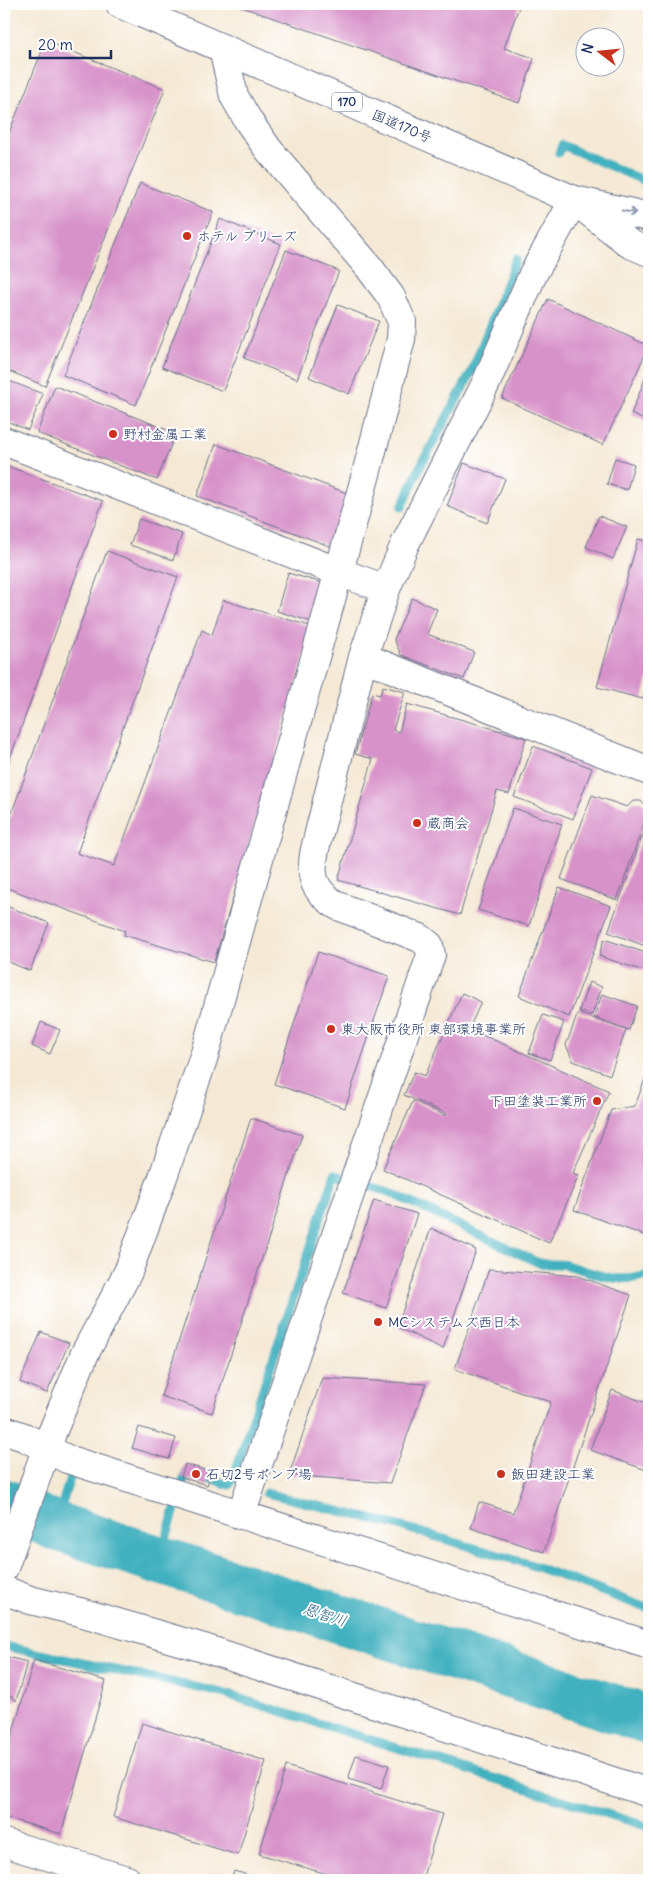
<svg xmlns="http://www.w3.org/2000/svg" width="653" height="1884" font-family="Delius,'Klee One',sans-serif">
<rect width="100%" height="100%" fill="#fff"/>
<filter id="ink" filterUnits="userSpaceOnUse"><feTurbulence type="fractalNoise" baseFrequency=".02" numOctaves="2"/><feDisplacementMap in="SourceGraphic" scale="10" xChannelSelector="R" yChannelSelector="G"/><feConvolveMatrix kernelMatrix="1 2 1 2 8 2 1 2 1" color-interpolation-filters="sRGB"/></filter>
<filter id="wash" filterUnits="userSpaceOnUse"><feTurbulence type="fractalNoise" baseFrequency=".0096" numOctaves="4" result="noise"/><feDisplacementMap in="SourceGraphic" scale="20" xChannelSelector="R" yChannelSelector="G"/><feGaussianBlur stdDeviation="1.12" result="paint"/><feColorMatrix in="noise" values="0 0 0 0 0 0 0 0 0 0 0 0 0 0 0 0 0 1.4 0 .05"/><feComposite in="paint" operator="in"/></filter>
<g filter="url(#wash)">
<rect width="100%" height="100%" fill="#f5e9d5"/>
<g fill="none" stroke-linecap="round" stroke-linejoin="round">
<g stroke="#43b1bf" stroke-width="9">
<polyline points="559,153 562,145 649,183"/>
<polyline points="402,507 419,469 472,371 516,259"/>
<path d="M 370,1186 L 389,1192 L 539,1263 C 548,1265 557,1263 566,1265 C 596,1273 618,1286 649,1274"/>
<polyline points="181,1488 187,1471 229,1485 232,1481 335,1174 341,1177"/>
<polyline points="266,1493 396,1525 529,1564 649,1609"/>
<polyline points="55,1526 71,1475"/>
<polyline points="159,1561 175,1509"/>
<polyline points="4,1646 222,1693 649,1827"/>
</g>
<polyline stroke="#43b1bf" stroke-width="49" points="4,1503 55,1526 649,1720"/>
</g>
<g id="blocks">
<g fill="#d792c9">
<polygon points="233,4 520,4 504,48 534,58 519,103"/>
<polygon points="46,41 165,89 45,386 4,369 4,145"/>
<polygon points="140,183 213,212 136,405 63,375"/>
<polygon points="220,219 281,244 223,391 162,367"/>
<polygon points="286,250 339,271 297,379 244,358"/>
<polygon points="548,299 649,346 603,445 502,398"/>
<polygon points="338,305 379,321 349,394 309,377"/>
<polygon points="649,369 649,422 631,414"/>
<polygon points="4,379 43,394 28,430 4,420"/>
<polygon points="55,386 176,433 157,480 37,433"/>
<polygon points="216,444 352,495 332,547 197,496"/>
<polygon points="615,458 634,464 627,490 607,484"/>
<polygon points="464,463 505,479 487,523 447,506"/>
<polygon points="4,465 103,501 4,775"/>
<polygon points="599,516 627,527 613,559 586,547"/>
<polygon points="139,519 182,534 173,560 130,545"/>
<polygon points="638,539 649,542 649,675 643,699 597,687"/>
<polygon points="107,551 178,577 77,853 114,866 202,630 212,635 223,600 313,627 214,962 124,935 125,931 4,887 4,834"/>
<polygon points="288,573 326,584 315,623 277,611"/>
<polygon points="412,598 437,609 427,634 474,652 464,679 401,655 394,639"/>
<polygon points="383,686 405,692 393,730 399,732 407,704 526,738 509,794 497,791 460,915 338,880 373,759 355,754 372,693 380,695"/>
<polygon points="533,746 592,768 573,819 514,797"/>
<polygon points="592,795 627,807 633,801 641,801 647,808 647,815 617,900 561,879"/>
<polygon points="513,808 562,824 529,926 478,910"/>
<polygon points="645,829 649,830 648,947 608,932"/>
<polygon points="559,887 611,906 569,1017 519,996"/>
<polygon points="4,905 49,923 30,971 4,960"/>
<polygon points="604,939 649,954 649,965 647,972 599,956"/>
<polygon points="318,952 389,976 345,1108 274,1084"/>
<polygon points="589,982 602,987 592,1015 579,1011"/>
<polygon points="462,993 481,1002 469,1029 609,1091 573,1173 579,1175 549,1243 383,1169 413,1101 446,1116 447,1114 404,1095 414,1072 425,1076"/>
<polygon points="602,994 637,1006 629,1030 594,1017"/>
<polygon points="578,1013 626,1030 610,1075 573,1061 566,1045"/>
<polygon points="543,1015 564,1022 550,1060 529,1053"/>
<polygon points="41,1022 60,1030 50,1054 32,1046"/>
<polygon points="649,1068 649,1237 574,1210 611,1110 635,1106"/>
<polygon points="251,1118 302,1135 212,1413 161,1396"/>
<polygon points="374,1200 417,1214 386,1308 343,1293"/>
<polygon points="431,1228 476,1250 443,1349 397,1327"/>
<polygon points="489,1269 577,1276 631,1295 544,1552 471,1528 479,1502 513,1513 551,1402 455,1369"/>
<polygon points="41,1332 69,1343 47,1393 20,1382"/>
<polygon points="322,1378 426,1384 390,1483 289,1475"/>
<polygon points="612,1390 649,1404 649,1471 590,1450"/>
<polygon points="139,1427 176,1438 169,1459 132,1448"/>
<polygon points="185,1464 212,1472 207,1485 181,1477"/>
<polygon points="4,1656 27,1662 16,1701 4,1690"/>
<polygon points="34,1660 106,1681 61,1834 4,1817 4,1762"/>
<polygon points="142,1723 266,1761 238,1855 113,1817"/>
<polygon points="356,1755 389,1765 381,1789 348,1779"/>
<polygon points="286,1766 442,1814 422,1880 347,1880 259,1854"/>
<polygon points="234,1871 255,1877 254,1880 231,1880"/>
</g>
</g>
</g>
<g filter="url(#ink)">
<use href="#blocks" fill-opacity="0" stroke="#677088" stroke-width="1"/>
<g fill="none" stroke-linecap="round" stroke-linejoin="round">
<g stroke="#677088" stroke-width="30">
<g id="street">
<polyline points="4,441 339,572 386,589"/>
<polyline points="363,657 649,771"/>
<polyline points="4,1430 24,1437 67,1459 649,1645"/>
<path d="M 241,1515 L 431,955 L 429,945 L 420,938 L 338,906 C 311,890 309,874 316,845 L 363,657 L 386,589 L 405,544 L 486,383 L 533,274 L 574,200"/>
<polyline points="4,1568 52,1433 85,1353 128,1272 163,1177 205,1053 366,474 401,339 402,322 391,297 368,266 268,149 249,122 234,96 223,49"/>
<polyline points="4,1590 30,1600 80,1612 207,1649 649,1793"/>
<polyline points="4,1843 127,1880"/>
</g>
</g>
<g stroke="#677088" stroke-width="30">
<g id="highway">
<polyline points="120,4 574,200 649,217"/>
<polyline points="579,204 630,244 649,252"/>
</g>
</g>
<use href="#street" stroke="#fff" stroke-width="28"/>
<use href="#highway" stroke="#fff" stroke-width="28"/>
</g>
<defs><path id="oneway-shaft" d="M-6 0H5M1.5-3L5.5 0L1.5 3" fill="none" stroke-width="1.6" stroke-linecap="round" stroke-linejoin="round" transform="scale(1.25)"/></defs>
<use stroke="#8d97ae" href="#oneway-shaft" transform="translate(629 212) rotate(12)"/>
</g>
<g fill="#c8321e" stroke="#fff" stroke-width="2">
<circle cx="187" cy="236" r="5"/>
<circle cx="113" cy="434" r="5"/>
<circle cx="417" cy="823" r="5"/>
<circle cx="331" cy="1029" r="5"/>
<circle cx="597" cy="1101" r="5"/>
<circle cx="378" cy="1322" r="5"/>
<circle cx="196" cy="1474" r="5"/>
<circle cx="501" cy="1474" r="5"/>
</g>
<g text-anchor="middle" stroke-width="4" stroke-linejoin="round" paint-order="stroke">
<rect fill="#fff" stroke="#5f6d8e" stroke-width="1" x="332" y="92.5" width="30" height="19" rx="4"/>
<g font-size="12" font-weight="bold" fill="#1b2f5e">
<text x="347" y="106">170</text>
</g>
<g font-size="14" fill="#1b2f5e" stroke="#fff">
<text transform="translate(402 126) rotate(23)" y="5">国道170号</text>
</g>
<g font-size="14" fill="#1b2f5e" stroke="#fff" text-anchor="start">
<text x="197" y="241">ホテル プリーズ</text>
<text x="123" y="439">野村金属工業</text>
<text x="427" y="828">蔵商会</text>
<text x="341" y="1034">東大阪市役所 東部環境事業所</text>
<text x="587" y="1106" text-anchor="end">下田塗装工業所</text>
<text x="388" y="1327">MCシステムズ西日本</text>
<text x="206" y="1479">石切2号ポンプ場</text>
<text x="511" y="1479">飯田建設工業</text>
</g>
<g font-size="15" font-style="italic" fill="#2b6385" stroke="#fff">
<text transform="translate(325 1615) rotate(18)" y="5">恩智川</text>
</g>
</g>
<rect width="653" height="1884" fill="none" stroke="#fff" stroke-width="20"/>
<g transform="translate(600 52) rotate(286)"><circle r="24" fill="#ffffff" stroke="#a4acbf"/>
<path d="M0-4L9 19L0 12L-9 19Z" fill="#c8321e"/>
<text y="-8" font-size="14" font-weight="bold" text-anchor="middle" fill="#1b2f5e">N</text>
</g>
<path d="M30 50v8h81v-8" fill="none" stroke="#1b2f5e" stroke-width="2.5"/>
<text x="38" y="50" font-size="15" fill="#1b2f5e" stroke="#ffffff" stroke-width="4" paint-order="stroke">20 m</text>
</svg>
